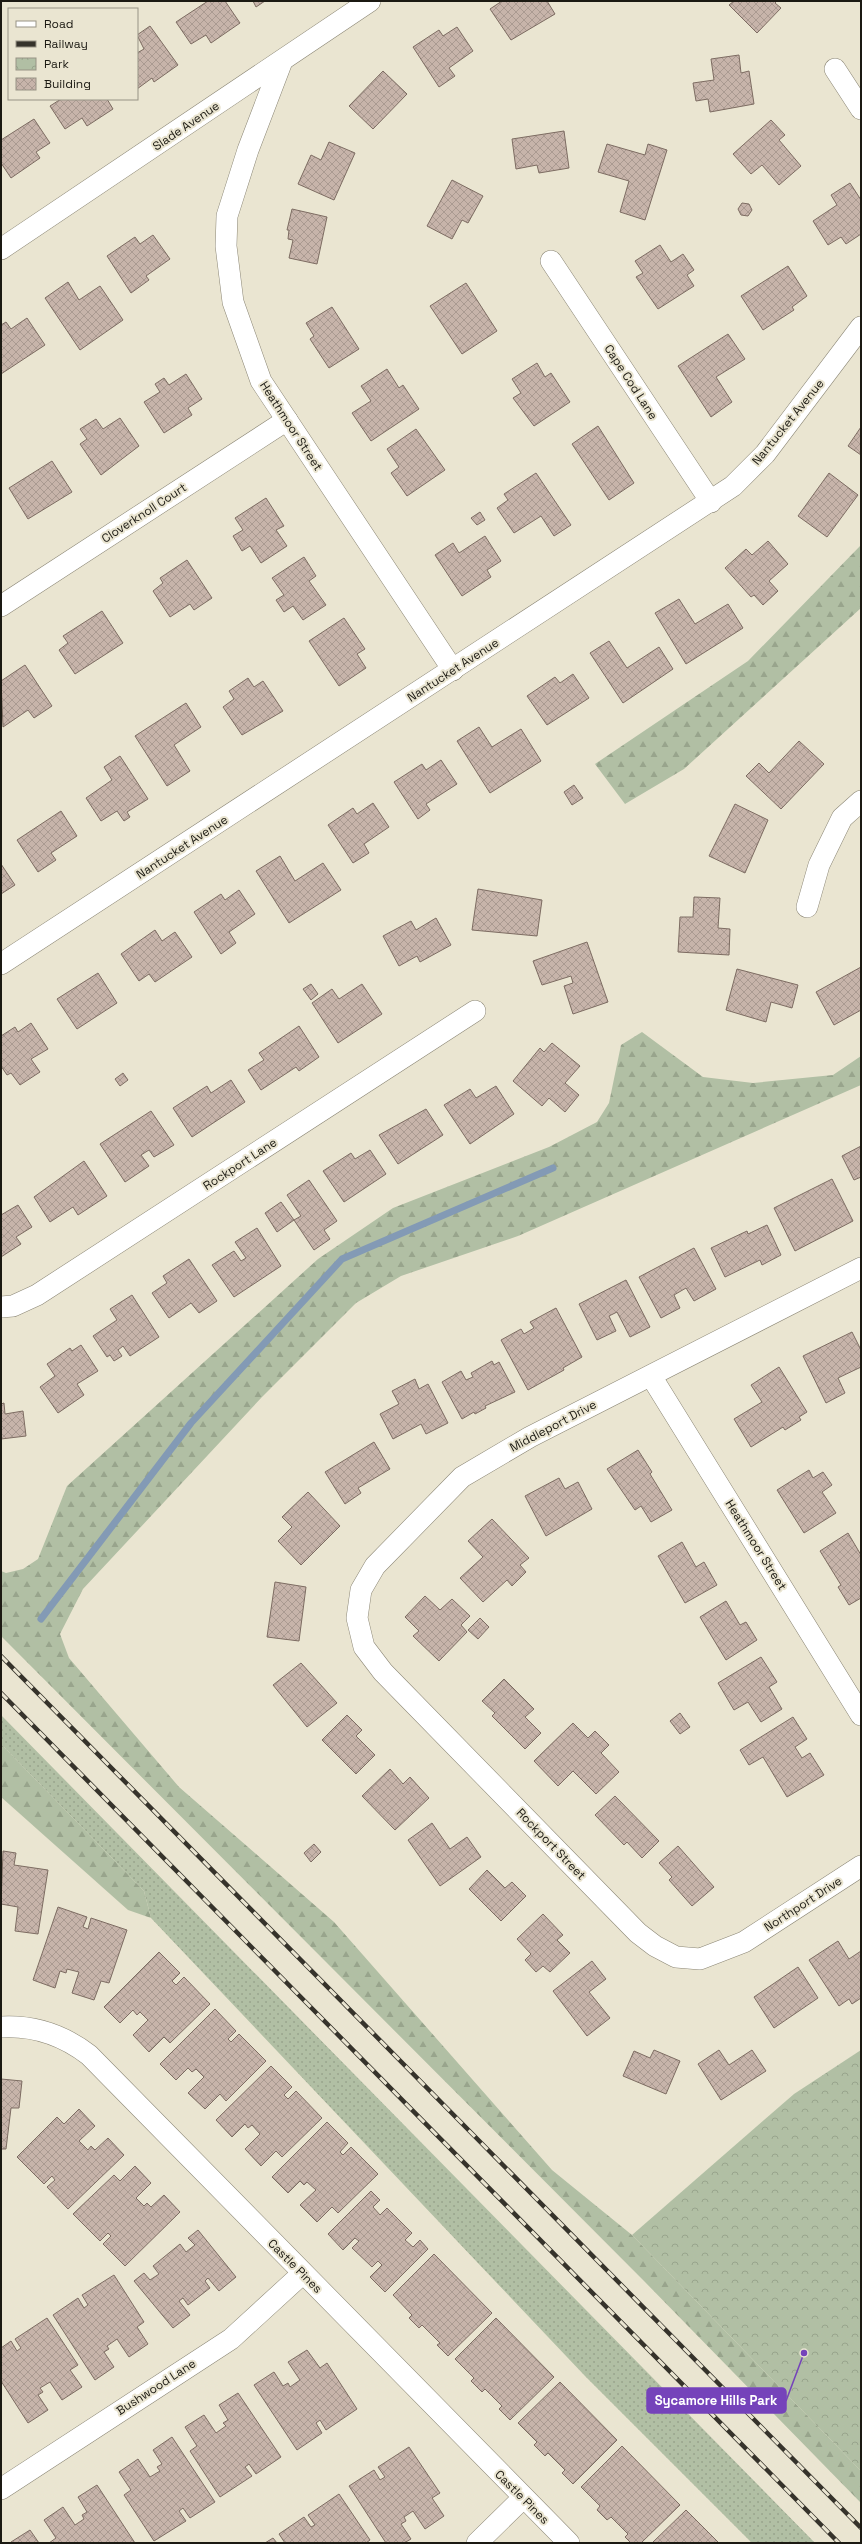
<svg xmlns="http://www.w3.org/2000/svg" width="862" height="2544" font-family="'Space Grotesk',sans-serif">
<defs>
<pattern id="grass-dots" width="8" height="8" patternUnits="userSpaceOnUse"><rect width="8" height="8" fill="#b1bfa4"/><path d="M2 2h.1M6 6h.1" fill="none" stroke="#98a48c" stroke-width="1.8" stroke-linecap="round"/></pattern>
<pattern id="forest-firs" width="22" height="20" patternUnits="userSpaceOnUse"><rect width="22" height="20" fill="#b1bfa4"/><path d="M5 1l3.5 6h-7zM16 11l3.5 6h-7z" fill="#98a48c"/></pattern>
<pattern id="park-crowns" width="20" height="18" patternUnits="userSpaceOnUse"><rect width="20" height="18" fill="#b1bfa4"/><path d="M2 6a3 3 0 1 1 6 0M12 15a3 3 0 1 1 6 0" fill="none" stroke="#98a48c"/></pattern>
<pattern id="building-cross-hatch" width="8" height="8" patternUnits="userSpaceOnUse"><rect width="8" height="8" fill="#c7b4aa"/><path d="M0 0l8 8M0 8l8-8" fill="none" stroke="#aa9a91"/></pattern>
</defs>
<rect width="100%" height="100%" fill="#eae5d1"/>
<polygon fill="url(#grass-dots)" points="1,1715 815,2543 752,2543 585,2376 151,1918 144,1891 1,1744"/>
<g fill="url(#forest-firs)">
<polygon points="861,545 861,608 684,769 625,804 595,764 748,661"/>
<polygon points="642,1032 703,1077 753,1083 833,1075 861,1056 861,1085 518,1236 401,1276 356,1303 262,1397 83,1589 60,1634 69,1658 179,1787 334,1922 552,2170 632,2235 861,2471 861,2503 645,2282 1,1636 1,1571 6,1573 23,1569 38,1559 67,1486 318,1259 393,1208 549,1147 597,1122 609,1103 621,1045"/>
<polygon points="1,1744 144,1891 151,1918 128,1910 1,1797"/>
</g>
<polygon fill="url(#park-crowns)" points="861,2050 861,2471 632,2235 794,2094"/>
<g fill="none" stroke-linecap="round" stroke-linejoin="round">
<polyline stroke="#839ab5" stroke-width="7" points="41,1619 191,1423 342,1259 553,1168"/>
</g>
<g fill="url(#building-cross-hatch)" stroke="#7d6c62">
<polygon points="208,1 225,1 240,23 211,43 206,35 191,44 176,22"/>
<polygon points="253,1 265,1 256,7"/>
<polygon points="502,1 547,1 555,14 511,40 490,9"/>
<polygon points="734,1 777,1 775,3 781,8 757,33 729,5"/>
<polygon points="150,26 178,65 154,82 152,78 137,89 137,53 144,49 137,35"/>
<polygon points="457,27 473,51 449,68 455,76 439,87 413,47 439,30 443,36"/>
<polygon points="739,55 741,73 749,71 754,104 710,112 708,99 696,101 693,83 714,80 711,59"/>
<polygon points="383,71 407,94 373,129 349,106"/>
<polygon points="61,99 107,99 113,109 87,126 82,118 65,129 50,106"/>
<polygon points="34,119 50,143 36,152 40,158 11,178 1,163 1,140"/>
<polygon points="771,120 785,135 779,140 801,166 779,185 762,165 751,174 733,154"/>
<polygon points="564,131 569,168 539,173 537,165 516,169 512,139"/>
<polygon points="329,142 355,153 334,200 298,184 311,155 321,160"/>
<polygon points="607,144 645,155 648,144 667,150 645,220 620,212 629,181 598,172"/>
<polygon points="452,180 483,196 468,223 462,220 452,239 427,226"/>
<polygon points="850,183 861,200 861,234 846,244 841,237 828,245 813,221 837,205 831,195"/>
<polygon points="742,203 749,204 752,210 748,216 741,215 738,209"/>
<polygon points="292,209 327,217 317,264 289,258 293,240 288,239 289,230 287,230"/>
<polygon points="153,235 170,259 146,276 149,280 131,293 107,256 135,237 140,244"/>
<polygon points="660,245 671,262 683,254 694,270 687,275 694,286 658,309 636,277 643,273 635,261"/>
<polygon points="788,266 807,296 792,307 794,310 763,330 741,296"/>
<polygon points="68,282 79,300 100,286 123,320 80,350 45,298"/>
<polygon points="466,283 497,331 462,354 430,306"/>
<polygon points="332,307 359,349 329,368 310,339 314,336 306,323"/>
<polygon points="27,318 45,345 1,374 1,325 6,322 11,329"/>
<polygon points="728,334 745,359 716,377 732,402 711,417 678,366"/>
<polygon points="537,363 545,377 551,373 570,402 534,426 513,398 521,393 512,379"/>
<polygon points="387,369 399,388 403,385 419,409 371,441 352,413 371,401 361,386"/>
<polygon points="186,374 202,399 188,408 192,415 164,433 144,402 160,392 155,384 164,378 169,385"/>
<polygon points="120,418 139,446 101,475 80,444 87,439 80,429 96,419 103,429"/>
<polygon points="598,426 634,483 609,500 572,444"/>
<polygon points="861,427 861,455 848,446"/>
<polygon points="416,429 445,470 407,496 391,473 399,467 387,449"/>
<polygon points="52,461 72,492 28,519 9,488"/>
<polygon points="536,473 571,525 554,536 541,516 514,533 497,508 508,500 504,494"/>
<polygon points="829,473 858,495 827,537 798,516"/>
<polygon points="266,498 284,526 276,530 287,546 261,563 250,546 242,551 233,536 243,530 235,518"/>
<polygon points="480,512 485,520 477,525 471,518"/>
<polygon points="485,536 501,561 487,570 491,577 462,596 435,555 453,543 459,553"/>
<polygon points="768,541 788,564 769,581 778,591 763,605 754,595 751,597 725,568 746,549 752,555"/>
<polygon points="304,557 316,576 309,581 326,605 303,620 293,606 284,612 276,600 284,595 272,578"/>
<polygon points="187,560 212,598 194,610 190,604 170,617 153,591 163,583 160,578"/>
<polygon points="679,599 695,624 728,604 743,628 686,664 655,613"/>
<polygon points="102,611 123,643 75,674 59,650 68,643 63,636"/>
<polygon points="344,618 365,649 357,654 366,668 339,686 309,641"/>
<polygon points="609,641 627,668 659,647 673,669 623,703 590,653"/>
<polygon points="25,665 52,706 34,718 28,710 3,727 1,681"/>
<polygon points="573,674 589,698 547,725 527,696 555,677 560,683"/>
<polygon points="248,678 254,687 263,681 283,711 242,735 223,707 234,699 229,691"/>
<polygon points="186,703 201,727 174,745 190,771 167,786 135,736"/>
<polygon points="479,727 492,747 521,729 541,761 490,793 457,741"/>
<polygon points="799,741 824,764 781,809 746,776 759,763 769,773"/>
<polygon points="120,756 148,799 127,812 130,817 124,821 117,811 101,821 86,798 112,780 104,767"/>
<polygon points="441,760 457,784 426,804 430,810 418,819 394,782 422,764 426,770"/>
<polygon points="574,785 583,798 572,805 564,792"/>
<polygon points="373,803 389,827 364,844 369,853 353,863 328,825 353,808 357,814"/>
<polygon points="735,804 768,820 745,873 709,856"/>
<polygon points="61,811 77,836 51,853 56,860 38,872 17,840"/>
<polygon points="280,856 295,881 323,863 341,890 289,923 256,871"/>
<polygon points="1,864 15,885 1,894"/>
<polygon points="478,889 542,900 537,936 472,930"/>
<polygon points="239,890 255,914 229,932 236,943 221,954 194,912 221,894 225,900"/>
<polygon points="694,897 720,898 718,928 730,929 729,955 678,952 680,917 693,917"/>
<polygon points="436,918 451,945 420,962 417,956 399,966 383,936 411,921 416,930"/>
<polygon points="155,930 162,941 175,932 192,957 155,982 149,974 139,981 121,954"/>
<polygon points="587,942 608,1002 573,1014 564,986 573,983 571,976 542,985 533,961"/>
<polygon points="861,967 861,1010 834,1025 816,992"/>
<polygon points="737,969 798,985 792,1008 771,1002 766,1022 726,1010"/>
<polygon points="98,973 117,1003 77,1029 57,999"/>
<polygon points="311,984 318,994 311,1000 303,989"/>
<polygon points="362,984 382,1014 338,1043 312,1003 332,989 339,999"/>
<polygon points="31,1023 48,1049 31,1059 40,1072 20,1085 11,1073 7,1075 1,1066 1,1036 15,1027 18,1032"/>
<polygon points="299,1026 319,1057 299,1071 296,1067 261,1090 248,1070 264,1060 259,1053"/>
<polygon points="552,1043 580,1066 565,1083 579,1095 565,1112 549,1098 542,1106 513,1081 540,1048 544,1052"/>
<polygon points="123,1073 128,1080 120,1086 115,1079"/>
<polygon points="231,1080 245,1102 192,1137 173,1108 207,1086 211,1093"/>
<polygon points="496,1086 514,1114 470,1144 444,1105 470,1089 476,1098"/>
<polygon points="426,1109 443,1135 398,1164 379,1135"/>
<polygon points="151,1111 174,1145 154,1157 149,1150 141,1155 149,1166 125,1182 100,1144"/>
<polygon points="861,1146 861,1177 854,1180 842,1156"/>
<polygon points="370,1150 386,1174 344,1202 323,1171 351,1153 355,1159"/>
<polygon points="84,1161 107,1196 78,1215 73,1207 50,1222 34,1197"/>
<polygon points="832,1179 853,1221 795,1251 774,1208"/>
<polygon points="309,1180 337,1221 324,1230 330,1239 314,1250 294,1220 301,1216 287,1195"/>
<polygon points="281,1202 294,1220 277,1232 265,1213"/>
<polygon points="18,1205 32,1227 16,1237 21,1244 1,1257 1,1215"/>
<polygon points="767,1225 781,1255 762,1265 760,1260 725,1277 711,1248 747,1231 748,1234"/>
<polygon points="257,1228 281,1266 234,1297 212,1265 234,1251 241,1261 246,1258 235,1242"/>
<polygon points="694,1248 716,1289 694,1301 686,1288 674,1295 680,1308 661,1318 639,1277"/>
<polygon points="189,1259 217,1301 199,1313 191,1303 169,1318 152,1293 167,1283 163,1276"/>
<polygon points="626,1280 650,1327 630,1337 617,1312 609,1316 616,1331 597,1340 579,1304"/>
<polygon points="132,1295 159,1337 130,1356 123,1346 118,1350 122,1356 114,1361 110,1355 107,1357 93,1336 117,1320 110,1309"/>
<polygon points="556,1308 582,1357 563,1368 564,1370 528,1390 501,1340 521,1329 524,1334 534,1328 530,1322"/>
<polygon points="852,1332 861,1350 861,1367 838,1378 845,1393 826,1403 803,1356"/>
<polygon points="81,1345 98,1371 77,1384 84,1395 58,1413 40,1387 55,1376 47,1364 70,1348 72,1351"/>
<polygon points="492,1361 494,1365 499,1362 515,1392 485,1406 486,1408 475,1414 474,1412 462,1419 442,1382 461,1371 466,1380 473,1377 471,1373"/>
<polygon points="779,1367 807,1412 799,1417 801,1420 785,1430 783,1427 751,1447 734,1419 762,1402 751,1385"/>
<polygon points="415,1379 419,1389 428,1384 448,1423 426,1434 421,1424 393,1439 380,1414 399,1404 392,1391"/>
<polygon points="4,1403 5,1414 23,1411 26,1436 1,1439 1,1404"/>
<polygon points="374,1442 390,1469 358,1488 361,1493 345,1504 325,1472"/>
<polygon points="638,1450 652,1472 650,1474 672,1510 651,1522 641,1506 635,1510 607,1469"/>
<polygon points="809,1470 813,1478 823,1472 832,1485 822,1492 836,1513 804,1533 777,1490"/>
<polygon points="559,1478 565,1489 578,1482 592,1509 546,1536 525,1496"/>
<polygon points="308,1492 340,1526 301,1565 278,1541 292,1527 282,1517"/>
<polygon points="492,1519 529,1558 520,1565 526,1572 512,1586 507,1580 483,1602 460,1578 483,1557 468,1541"/>
<polygon points="848,1533 861,1555 861,1598 849,1605 838,1587 841,1585 820,1551"/>
<polygon points="682,1542 696,1567 704,1562 717,1585 685,1603 658,1556"/>
<polygon points="275,1582 306,1587 299,1641 267,1637"/>
<polygon points="425,1596 440,1610 452,1599 470,1616 461,1625 467,1632 439,1661 413,1636 419,1631 405,1617"/>
<polygon points="726,1601 740,1625 746,1622 757,1640 726,1660 700,1617"/>
<polygon points="480,1618 489,1627 478,1639 468,1630"/>
<polygon points="761,1657 777,1682 769,1687 782,1709 761,1722 748,1702 734,1710 718,1683"/>
<polygon points="301,1663 337,1703 307,1727 273,1685"/>
<polygon points="504,1679 534,1709 525,1717 541,1733 525,1749 492,1716 495,1713 482,1701"/>
<polygon points="680,1713 690,1727 680,1734 670,1721"/>
<polygon points="347,1715 362,1730 356,1736 375,1755 356,1774 322,1740"/>
<polygon points="793,1717 807,1739 795,1747 802,1758 810,1753 824,1775 787,1797 763,1757 749,1765 740,1750"/>
<polygon points="573,1723 588,1738 595,1731 609,1745 601,1753 619,1772 596,1794 573,1771 558,1786 534,1761"/>
<polygon points="390,1769 403,1784 410,1777 429,1798 395,1830 362,1796"/>
<polygon points="615,1796 659,1841 642,1858 627,1842 624,1845 595,1815"/>
<polygon points="432,1823 450,1849 467,1837 481,1857 440,1886 408,1840"/>
<polygon points="314,1844 321,1852 311,1862 304,1853"/>
<polygon points="678,1846 714,1887 692,1906 669,1880 672,1877 659,1863"/>
<polygon points="3,1851 16,1853 14,1865 48,1870 38,1934 15,1931 18,1907 1,1904"/>
<polygon points="487,1870 505,1888 512,1882 526,1896 501,1921 469,1889"/>
<polygon points="58,1907 87,1917 83,1927 88,1929 91,1918 127,1930 109,1983 101,1981 94,2000 72,1993 79,1972 67,1969 66,1973 60,1971 55,1988 33,1980"/>
<polygon points="543,1914 563,1935 557,1940 570,1953 550,1972 543,1966 536,1972 525,1960 531,1954 517,1939"/>
<polygon points="838,1941 849,1959 861,1951 861,1998 852,2004 849,1999 839,2006 809,1960"/>
<polygon points="159,1952 180,1973 172,1981 176,1985 184,1977 210,2004 170,2043 164,2037 149,2052 133,2035 148,2020 140,2012 137,2015 133,2010 120,2023 104,2007"/>
<polygon points="592,1961 606,1979 589,1992 610,2018 587,2036 553,1991"/>
<polygon points="798,1967 818,1998 774,2028 754,1997"/>
<polygon points="215,2009 236,2031 228,2039 231,2042 239,2034 266,2061 226,2101 220,2094 205,2109 188,2093 204,2077 196,2069 192,2072 188,2068 176,2080 160,2064"/>
<polygon points="654,2050 680,2061 666,2094 623,2076 634,2051 650,2058"/>
<polygon points="719,2050 729,2065 752,2050 766,2071 721,2100 698,2064"/>
<polygon points="271,2066 292,2087 284,2095 288,2099 296,2091 322,2118 282,2157 276,2151 261,2166 245,2149 260,2134 252,2125 248,2128 245,2124 232,2137 216,2120"/>
<polygon points="1,2079 22,2081 19,2108 11,2108 6,2149 1,2149"/>
<polygon points="79,2109 95,2126 79,2141 88,2150 91,2146 95,2150 108,2138 124,2155 68,2209 47,2187 55,2180 52,2176 44,2184 17,2157 57,2117 64,2124"/>
<polygon points="327,2122 348,2143 340,2152 343,2155 351,2147 378,2174 338,2213 332,2207 317,2222 300,2205 316,2190 307,2182 304,2185 300,2181 288,2193 272,2177"/>
<polygon points="135,2166 151,2183 136,2198 144,2206 147,2203 151,2207 164,2195 180,2212 125,2266 103,2244 111,2236 108,2233 100,2241 73,2214 114,2175 120,2181"/>
<polygon points="371,2191 380,2200 373,2207 380,2215 387,2208 412,2233 405,2240 413,2247 420,2240 428,2249 385,2292 370,2277 382,2265 378,2261 372,2267 352,2248 359,2241 355,2238 343,2250 328,2234"/>
<polygon points="198,2230 236,2277 219,2291 208,2278 205,2281 210,2288 188,2305 183,2298 179,2301 190,2315 173,2328 134,2281 144,2273 150,2280 159,2274 153,2266 180,2244 186,2252 195,2245 188,2238"/>
<polygon points="434,2254 492,2313 448,2356 437,2345 440,2343 422,2325 419,2328 409,2318 412,2315 393,2295"/>
<polygon points="114,2275 144,2322 137,2327 148,2344 129,2357 117,2339 107,2346 109,2349 104,2352 114,2367 95,2380 53,2315 78,2298 84,2308 88,2305 82,2295"/>
<polygon points="47,2318 78,2365 70,2370 82,2387 62,2400 50,2382 40,2388 43,2392 38,2395 48,2410 28,2423 1,2381 1,2348 11,2341 17,2351 21,2348 15,2339"/>
<polygon points="496,2318 554,2377 510,2420 499,2409 502,2406 485,2389 482,2392 471,2381 474,2378 455,2359"/>
<polygon points="307,2350 320,2368 327,2363 357,2409 326,2430 320,2420 316,2423 322,2433 297,2450 254,2385 274,2372 283,2386 288,2383 290,2387 300,2380 288,2362"/>
<polygon points="560,2382 617,2440 573,2484 562,2473 565,2470 548,2453 545,2456 534,2445 537,2442 518,2423"/>
<polygon points="238,2393 281,2457 256,2474 249,2464 245,2467 252,2476 220,2497 190,2451 197,2446 185,2427 204,2415 216,2433 226,2426 223,2423 228,2420 219,2405"/>
<polygon points="172,2437 215,2502 190,2518 183,2508 179,2511 186,2521 154,2541 124,2495 131,2490 119,2472 138,2459 150,2477 160,2471 157,2467 162,2464 153,2450"/>
<polygon points="622,2446 680,2505 641,2543 631,2543 625,2537 628,2534 611,2517 607,2520 597,2510 600,2506 581,2487"/>
<polygon points="409,2447 440,2493 432,2498 444,2516 425,2529 413,2511 404,2517 406,2521 401,2524 411,2539 404,2543 386,2543 349,2486 374,2470 380,2480 385,2477 378,2467"/>
<polygon points="97,2485 135,2543 49,2543 56,2538 44,2520 63,2507 75,2525 84,2519 82,2515 87,2512 78,2497"/>
<polygon points="339,2494 370,2540 366,2543 285,2543 279,2534 304,2517 311,2527 315,2525 308,2515"/>
<polygon points="686,2510 719,2543 652,2543"/>
<polygon points="30,2530 39,2543 12,2543 11,2542"/>
<polygon points="273,2538 277,2543 265,2543"/>
</g>
<g fill="none" stroke-linecap="round" stroke-linejoin="round">
<g stroke="#8b8675" stroke-width="22">
<g id="street">
<polyline points="282,61 248,150 227,216 226,246 233,302 261,381 453,670"/>
<polyline points="835,69 861,109"/>
<polyline points="1,249 370,1"/>
<polyline points="551,261 711,502"/>
<polyline points="1,606 287,420"/>
<polyline points="807,907 819,865 842,818 861,801"/>
<polyline points="1,964 733,486 765,454 861,327"/>
<polyline points="861,1268 530,1437 462,1477 375,1566 361,1590 357,1618 364,1647 383,1672 638,1933 655,1946 676,1957 700,1959 744,1942 861,1866"/>
<polyline points="1,1307 13,1306 37,1295 475,1011"/>
<polyline points="651,1376 861,1715"/>
<path d="M 1,2027 C 35,2025 63,2035 89,2055 L 569,2543"/>
<polyline points="1,2489 231,2339 302,2274"/>
<polyline points="477,2543 523,2498"/>
</g>
</g>
<use href="#street" stroke="#fff" stroke-width="21"/>
<g stroke="#36332b" stroke-width="4.5">
<g id="rail">
<polyline points="1,1656 861,2528"/>
<polyline points="1,1693 839,2543"/>
</g>
</g>
<use href="#rail" stroke="#eae5d1" stroke-width="3" stroke-dasharray="9" stroke-linecap="butt"/>
</g>
<g text-anchor="middle" stroke-width="4" stroke-linejoin="round" paint-order="stroke">
<g font-size="12" fill="#1b1912" stroke="#eae5d1">
<text transform="translate(186 126) rotate(-34)" y="4">Slade Avenue</text>
<text transform="translate(631 382) rotate(57)" y="4">Cape Cod Lane</text>
<text transform="translate(788 422) rotate(-51)" y="4">Nantucket Avenue</text>
<text transform="translate(291 426) rotate(57)" y="4">Heathmoor Street</text>
<text transform="translate(144 513) rotate(-33)" y="4">Cloverknoll Court</text>
<text transform="translate(453 670) rotate(-33)" y="4">Nantucket Avenue</text>
<text transform="translate(182 847) rotate(-33)" y="4">Nantucket Avenue</text>
<text transform="translate(240 1164) rotate(-33)" y="4">Rockport Lane</text>
<text transform="translate(553 1426) rotate(-28)" y="4">Middleport Drive</text>
<text transform="translate(756 1545) rotate(58)" y="4">Heathmoor Street</text>
<text transform="translate(551 1844) rotate(46)" y="4">Rockport Street</text>
<text transform="translate(803 1904) rotate(-33)" y="4">Northport Drive</text>
<text transform="translate(295 2266) rotate(45)" y="4">Castle Pines</text>
<text transform="translate(156 2387) rotate(-33)" y="4">Bushwood Lane</text>
<text transform="translate(522 2497) rotate(45)" y="4">Castle Pines</text>
</g>
</g>
<path fill="none" stroke="#7543ba" stroke-width="1.5" d="M804 2353L786 2401"/>
<circle fill="#7543ba" stroke="#eae5d1" stroke-width="1.5" cx="804" cy="2353" r="4"/>
<rect fill="#7543ba" stroke="#7543ba" stroke-width="1.5" x="647" y="2388" width="139" height="25" rx="4"/>
<g font-size="13" text-anchor="middle" font-weight="bold" fill="#fff">
<text x="716" y="2405">Sycamore Hills Park</text>
</g>
<rect width="862" height="2544" fill="none" stroke="#1b1912" stroke-width="4"/>
<rect x="8" y="8" width="130" height="92" fill="#eae5d1" stroke="#979385"/>
<rect x="16" y="21" width="20" height="6" fill="#ffffff" stroke="#979385"/>
<text x="44" y="28" font-size="12" fill="#1b1912">Road</text>
<rect x="16" y="41" width="20" height="6" fill="#36332b" stroke="#979385"/>
<text x="44" y="48" font-size="12" fill="#1b1912">Railway</text>
<rect x="16" y="58" width="20" height="12" fill="url(#park-crowns)" stroke="#979385"/>
<text x="44" y="68" font-size="12" fill="#1b1912">Park</text>
<rect x="16" y="78" width="20" height="12" fill="url(#building-cross-hatch)" stroke="#979385"/>
<text x="44" y="88" font-size="12" fill="#1b1912">Building</text>
</svg>
